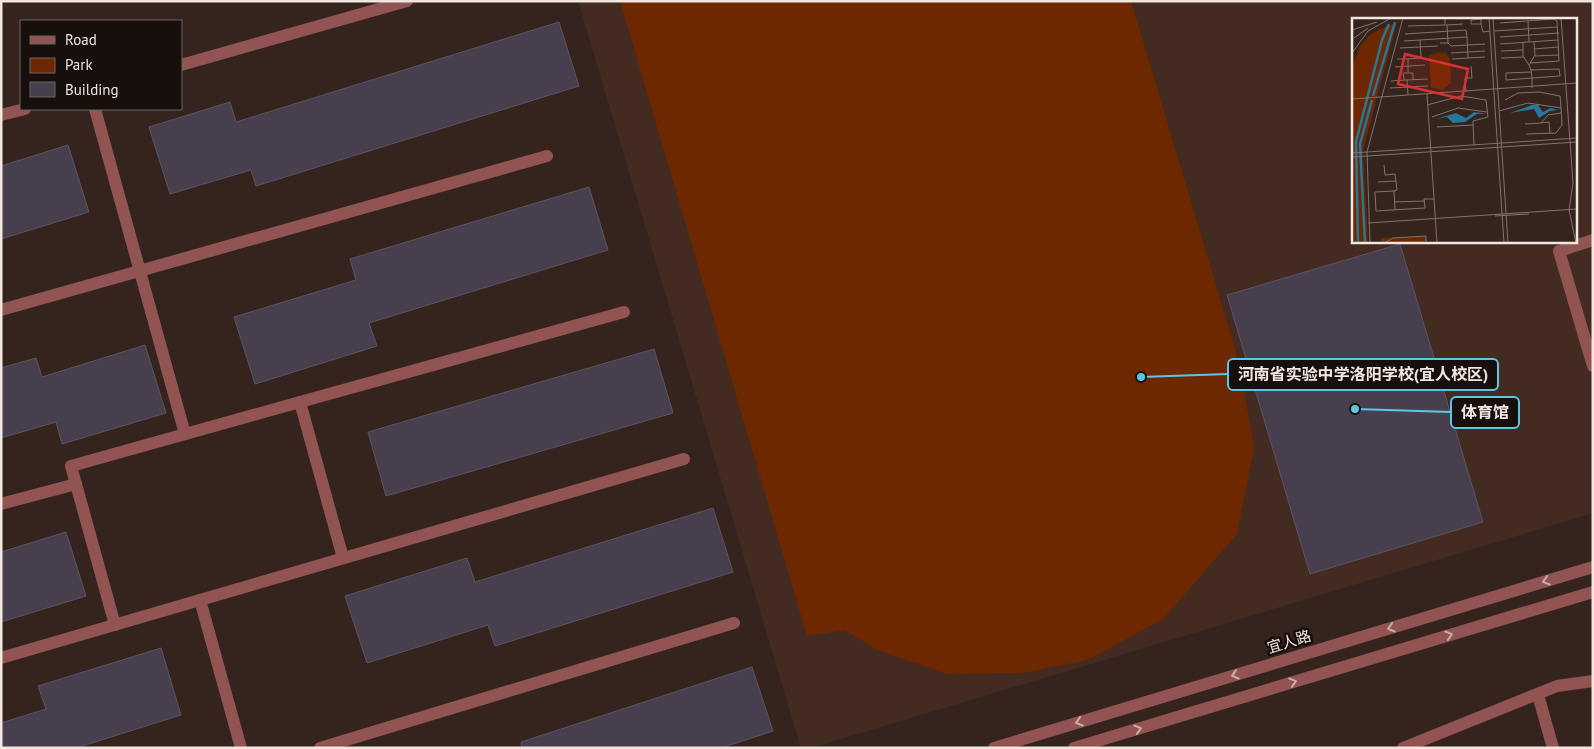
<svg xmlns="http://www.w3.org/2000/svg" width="1594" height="749" font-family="'PT Sans','Noto Sans SC',sans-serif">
<rect width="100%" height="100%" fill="#35241d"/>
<path fill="#432b21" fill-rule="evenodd" d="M 578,1 L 1593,1 L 1593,513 L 811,748 L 801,748 ZM 1353,19 L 1575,19 L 1575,241 L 1353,241 Z"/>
<polygon fill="#6e2800" points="620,1 1131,1 1239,362 1254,447 1237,534 1163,619 1088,660 1022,673 947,674 877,650 845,630 807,636"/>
<g fill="#473e4e" stroke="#5d5363">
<polygon points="559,22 579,86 256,186 251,170 170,194 149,127 230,102 236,122"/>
<polygon points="68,145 89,212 1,239 1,166"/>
<polygon points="589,187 608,250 369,323 377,346 255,384 234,317 356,280 350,259"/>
<polygon points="1400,244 1483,522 1310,574 1227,295"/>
<polygon points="145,345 166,413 62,444 56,422 1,438 1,368 36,358 42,377"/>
<polygon points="654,349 673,413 386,496 368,432"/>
<polygon points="713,508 733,572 495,646 488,625 367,663 345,596 467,558 475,582"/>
<polygon points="66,532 86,596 1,622 1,552"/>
<polygon points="161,648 181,715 76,748 1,748 1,723 46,709 38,686"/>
<polygon points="752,667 773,731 721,748 522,748 521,742"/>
</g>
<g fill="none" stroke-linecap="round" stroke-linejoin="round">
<g stroke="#915453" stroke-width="12">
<polyline points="181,65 407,1"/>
<polyline points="95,109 185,434"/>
<polyline points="1,115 25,109"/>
<polyline points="1593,240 1559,251 1593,366"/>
<polyline points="1,310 547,156"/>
<polyline points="300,402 624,312"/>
<polyline points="1,504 76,484"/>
<polyline points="200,600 684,459"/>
<polyline points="115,625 71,466 300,402 343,558"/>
<polyline points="1,658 200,600 241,748"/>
<polyline points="1538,695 1553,748"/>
<polyline points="320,748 734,623"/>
<polyline points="1403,748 1557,686 1593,681"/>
</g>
<g stroke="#915453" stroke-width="12">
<polyline points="994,748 1593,567"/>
<polyline points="1074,748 1593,592"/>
</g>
</g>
<defs><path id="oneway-chevron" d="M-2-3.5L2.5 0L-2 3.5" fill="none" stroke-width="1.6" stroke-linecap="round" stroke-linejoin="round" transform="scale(1.25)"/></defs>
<g stroke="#cbaca8">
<use href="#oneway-chevron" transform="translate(1546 581) rotate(163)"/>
<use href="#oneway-chevron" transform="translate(1391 628) rotate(163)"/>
<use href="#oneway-chevron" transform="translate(1449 635) rotate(-17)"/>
<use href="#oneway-chevron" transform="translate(1235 675) rotate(163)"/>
<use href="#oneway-chevron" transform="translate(1293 682) rotate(-17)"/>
<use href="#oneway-chevron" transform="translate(1079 722) rotate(163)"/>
<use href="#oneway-chevron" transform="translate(1138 729) rotate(-17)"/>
</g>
<g text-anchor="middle" stroke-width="5" stroke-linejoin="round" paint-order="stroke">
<g font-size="15" fill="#f2e6e1" stroke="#170f0c">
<text transform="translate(1289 642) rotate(-17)" y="5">宜人路</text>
</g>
</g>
<g transform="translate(1352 18)">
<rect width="225" height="225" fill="#35241d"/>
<path d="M 45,4 L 11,132 L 16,225 L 0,225 L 0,48 L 9,27 L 20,15 ZM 87,34 L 94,35 L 98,42 L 99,65 L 90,72 L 79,69 L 77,38 ZM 74,218 L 74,225 L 29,225 L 29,220 Z" fill="#6e2800"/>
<path d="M 180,87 L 186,87 L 191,94 L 198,90 L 206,92 L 198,93 L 187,100 L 182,91 L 158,95 ZM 122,94 L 135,96 L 125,96 L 113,104 L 101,105 L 95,99 L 84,101 L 104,95 L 114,100 Z" fill="#25779b"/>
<path fill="none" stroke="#25779b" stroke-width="2.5" d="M 21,78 L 43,4M 6,225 L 4,124 L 30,22 L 37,6M 13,225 L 8,126 L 20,82"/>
<path fill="none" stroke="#81726b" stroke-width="1" d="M 137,0 L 152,225M 141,0 L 156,225M 209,0 L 221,165 L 217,192 L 224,225M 129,1 L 129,6 L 119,6 L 119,2 ZM 176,3 L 177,24M 129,6 L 131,14 L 138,13M 94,7 L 111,6M 56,8 L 93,7 L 93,0M 0,12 L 25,4M 142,13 L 205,9M 53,16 L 114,12 L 115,19M 148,19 L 207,15M 2,20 L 16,10M 68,22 L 115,19 L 116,40 L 133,39M 52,23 L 68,22 L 69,40 L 56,41M 171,24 L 171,38 L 177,47 L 183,37 L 182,24M 88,25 L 96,25 L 95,7M 96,25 L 99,28 L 133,26M 148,26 L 206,22 L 205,3 L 201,1 L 148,5M 48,30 L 86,28M 182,31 L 206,29M 149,33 L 171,32M 0,35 L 16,13 L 39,0M 99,35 L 133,33M 183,38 L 207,37M 149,40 L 172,39M 45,41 L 56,41 L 56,55M 100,41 L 116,40M 178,45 L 207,43 L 206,22M 177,47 L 179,52 L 180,60 L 154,62 L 154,55 L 179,54M 43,49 L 73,47M 179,52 L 207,51 L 208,58 L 180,60 L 180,70M 52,62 L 51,55 L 61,55 L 61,62M 55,62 L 76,61M 39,63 L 55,62 L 56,77M 38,70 L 76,68M 114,74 L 113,60 L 120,60 L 119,48M 75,76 L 85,225M 0,81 L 225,65M 153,82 L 166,75 L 187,74 L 208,78 L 209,90M 75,87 L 109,78 L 134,82 L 136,99 L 121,103 L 122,127M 147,93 L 176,85 L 209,90 L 210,107 L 204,115 L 174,116M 80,99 L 106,90 L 135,94M 189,105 L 197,104 L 198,116M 173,106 L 189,105 L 196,97 L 209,95M 85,109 L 121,107M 0,135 L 225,120M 0,139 L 225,124M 32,147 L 33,157 L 43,156 L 45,172 L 42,173M 26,164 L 44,163M 42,184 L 73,183M 43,192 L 42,173 L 23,174 L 24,193 L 73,190 L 72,181 L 82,181M 143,198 L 177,196M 16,205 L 225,191M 18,225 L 15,134 L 51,0M 32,225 L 41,220 L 74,218 L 74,223"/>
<path fill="#d73231" fill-opacity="0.15" stroke="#d73231" stroke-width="2.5" d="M 53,36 L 116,51 L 110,81 L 46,66 Z"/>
<rect width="225" height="225" fill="none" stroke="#f2e6e1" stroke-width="2.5"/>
</g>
<path fill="none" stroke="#5ac8e5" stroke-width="2" d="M1141 377L1228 374M1355 409L1451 412"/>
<g fill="#5ac8e5" stroke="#170f0c" stroke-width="2">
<circle cx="1141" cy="377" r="5"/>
<circle cx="1355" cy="409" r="5"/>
</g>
<g fill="#170f0c" stroke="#5ac8e5" stroke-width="2">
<rect x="1228" y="359" width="270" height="31" rx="5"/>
<rect x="1451" y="397" width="68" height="31" rx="5"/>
</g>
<g font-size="16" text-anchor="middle" font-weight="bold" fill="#f2e6e1">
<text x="1363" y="380">河南省实验中学洛阳学校(宜人校区)</text>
<text x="1485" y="418">体育馆</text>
</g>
<rect width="1594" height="749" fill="none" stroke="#f2e6e1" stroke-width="5"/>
<rect x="20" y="20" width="162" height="90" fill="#170f0c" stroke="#6f6561"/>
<rect x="30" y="36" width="25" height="8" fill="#915453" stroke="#6f6561"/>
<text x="65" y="45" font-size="15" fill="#f2e6e1">Road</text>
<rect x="30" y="58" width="25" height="15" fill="#6e2800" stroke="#6f6561"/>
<text x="65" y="70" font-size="15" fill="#f2e6e1">Park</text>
<rect x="30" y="82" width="25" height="15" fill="#473e4e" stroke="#6f6561"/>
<text x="65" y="95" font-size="15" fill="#f2e6e1">Building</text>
</svg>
